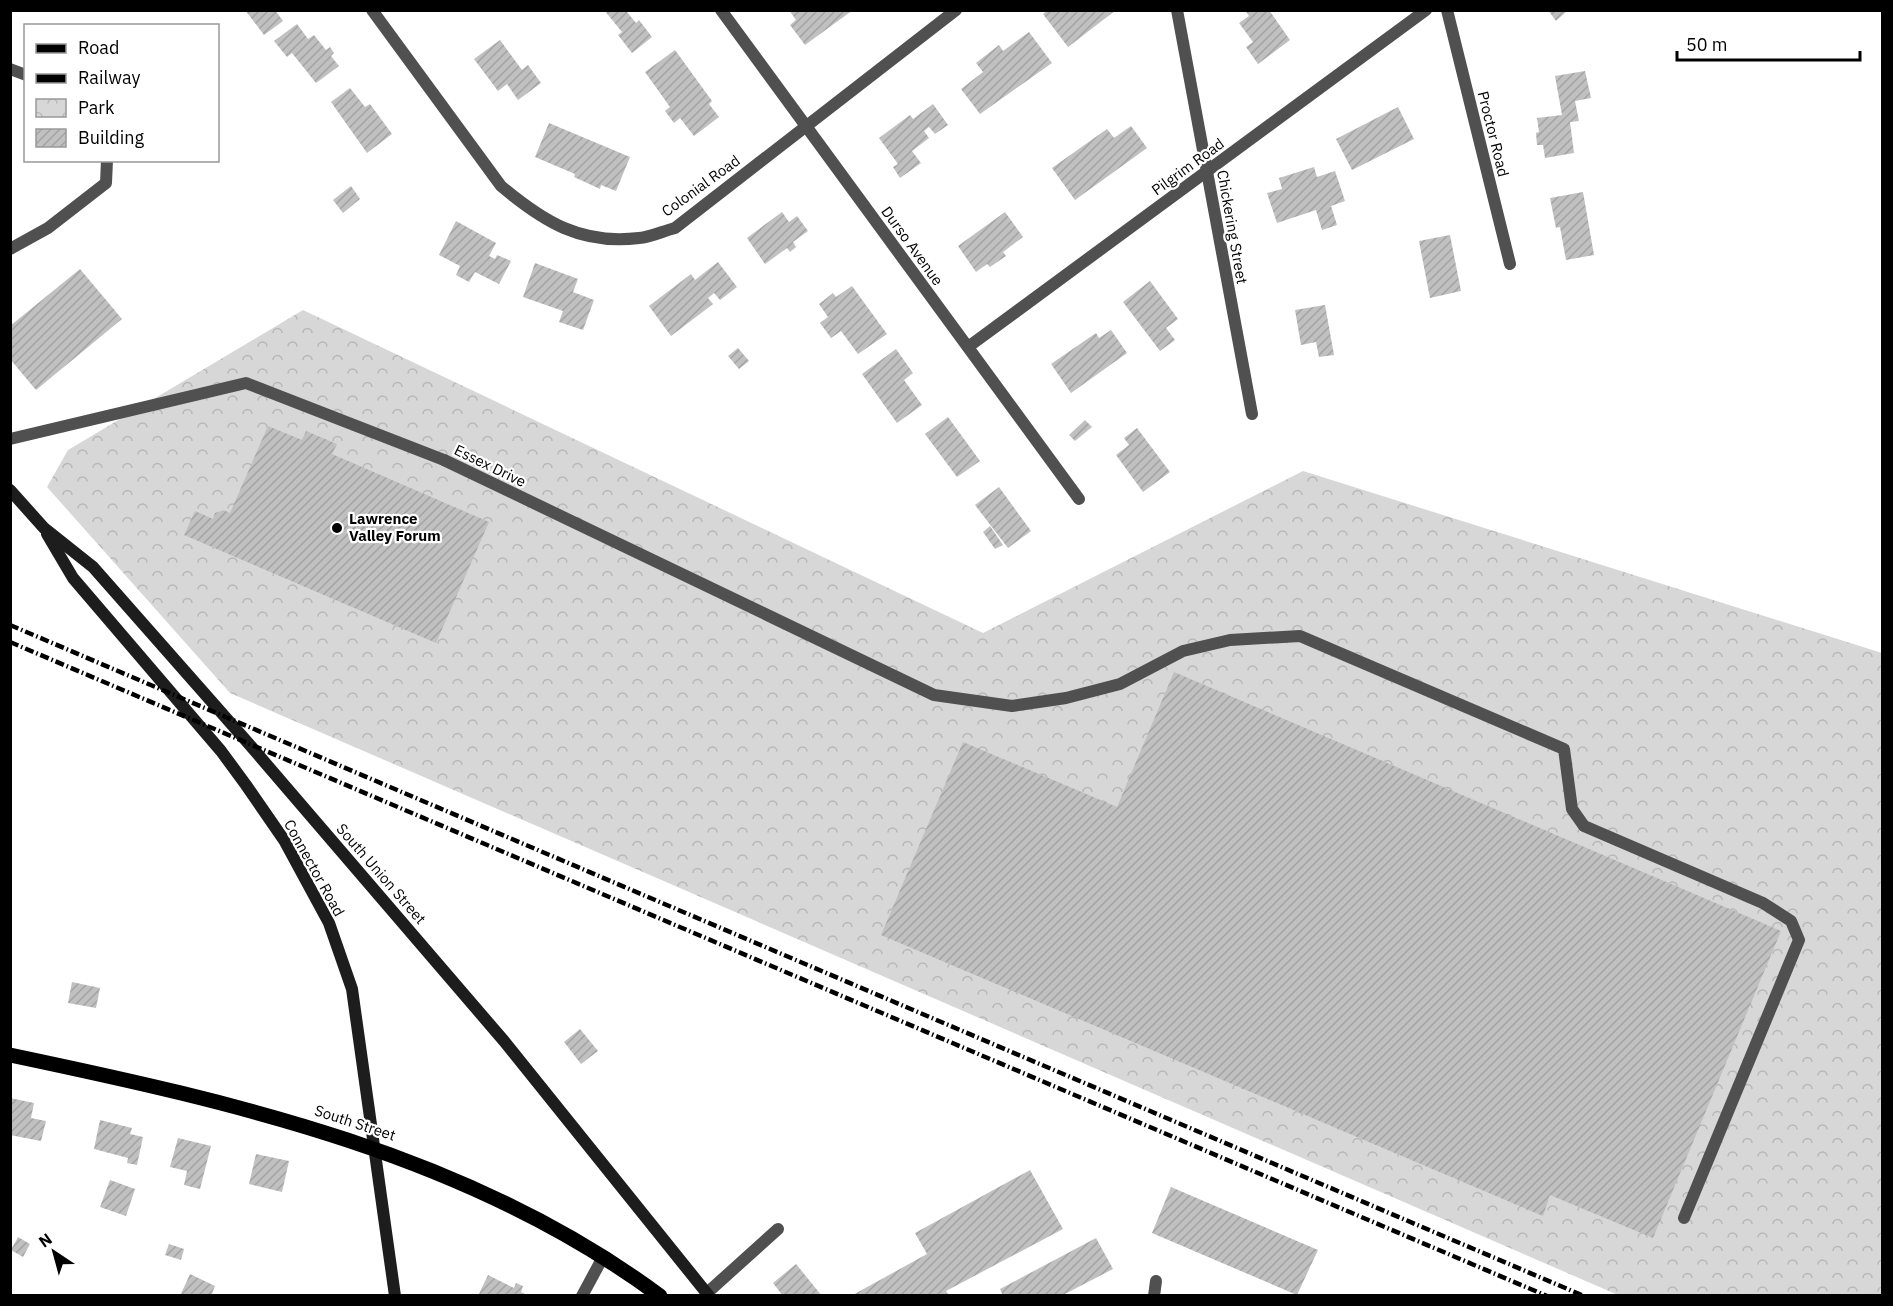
<svg xmlns="http://www.w3.org/2000/svg" width="1893" height="1306" font-family="'IBM Plex Sans',sans-serif">
<defs>
<pattern id="park-crowns" width="20" height="18" patternUnits="userSpaceOnUse" patternTransform="scale(1.5)"><rect width="20" height="18" fill="#d7d7d7"/><path d="M2 6a3 3 0 1 1 6 0M12 15a3 3 0 1 1 6 0" fill="none" stroke="#b7b7b7"/></pattern>
<pattern id="building-hatch" width="6" height="6" patternUnits="userSpaceOnUse" patternTransform="scale(1.5)"><rect width="6" height="6" fill="#c0c0c0"/><path d="M-1 1l2-2M0 6l6-6M5 7l2-2" fill="none" stroke="#a3a3a3"/></pattern>
</defs>
<rect width="100%" height="100%" fill="#fff"/>
<polygon fill="url(#park-crowns)" points="303,310 983,633 1303,471 1882,653 1882,1295 1618,1295 230,693 47,487 68,450"/>
<g fill="url(#building-hatch)">
<polygon points="245,10 275,10 283,21 264,35"/>
<polygon points="604,10 629,10 627,12 636,23 639,20 652,37 632,53 618,35 622,32"/>
<polygon points="789,10 853,10 805,45 790,25 796,20"/>
<polygon points="1048,10 1116,10 1068,47 1043,14"/>
<polygon points="1245,10 1269,10 1290,40 1258,64 1246,47 1253,42 1239,23 1249,16"/>
<polygon points="1548,10 1568,10 1556,21"/>
<polygon points="297,24 308,39 314,35 326,50 330,47 334,53 331,56 339,66 316,83 292,53 287,57 274,41"/>
<polygon points="1029,32 1052,63 980,114 961,89 983,72 976,63 999,45 1003,51"/>
<polygon points="500,40 522,70 528,65 541,83 518,100 507,84 498,91 474,59"/>
<polygon points="675,50 712,101 709,104 719,117 694,136 680,118 674,123 665,111 670,107 645,72"/>
<polygon points="1585,71 1591,98 1575,101 1579,121 1570,122 1574,153 1545,158 1543,145 1537,145 1536,133 1539,132 1537,118 1562,115 1555,76"/>
<polygon points="350,88 365,107 370,104 392,134 367,153 331,102"/>
<polygon points="933,104 948,125 935,134 929,127 924,131 929,138 912,151 921,163 900,178 893,167 898,164 879,138 910,115 913,119"/>
<polygon points="1398,107 1414,139 1352,170 1336,139"/>
<polygon points="549,123 630,157 616,191 601,185 600,189 574,177 575,174 535,157"/>
<polygon points="1131,126 1147,148 1075,200 1052,168 1107,129 1114,138"/>
<polygon points="1314,167 1317,177 1335,171 1345,201 1331,206 1337,225 1322,230 1316,210 1277,223 1267,193 1282,189 1279,178"/>
<polygon points="351,186 360,199 343,213 333,200"/>
<polygon points="1583,192 1594,255 1566,260 1560,227 1556,228 1550,198"/>
<polygon points="782,212 789,222 797,216 808,231 793,242 796,247 790,252 787,248 765,264 747,238"/>
<polygon points="1005,212 1023,237 1003,252 1006,256 990,267 987,264 976,272 958,246"/>
<polygon points="456,221 496,243 489,256 495,259 497,255 511,261 499,284 475,272 469,282 456,275 460,266 439,255"/>
<polygon points="1450,235 1461,291 1430,298 1419,241"/>
<polygon points="718,262 737,287 720,300 714,293 708,298 713,304 671,336 649,306 691,274 695,280"/>
<polygon points="535,263 578,279 573,292 594,300 583,330 559,322 563,311 523,297"/>
<polygon points="80,269 122,319 36,390 10,359 10,326"/>
<polygon points="1150,281 1178,319 1166,328 1175,340 1160,351 1123,302"/>
<polygon points="852,286 887,334 858,354 841,331 831,338 820,323 828,317 819,304 833,293 836,297"/>
<polygon points="1325,305 1334,355 1319,357 1316,342 1301,345 1295,310"/>
<polygon points="1111,330 1127,353 1071,393 1051,364 1096,333 1099,338"/>
<polygon points="738,348 749,361 739,369 728,356"/>
<polygon points="896,349 913,373 904,380 922,405 897,423 862,374"/>
<polygon points="948,417 980,461 957,477 925,434"/>
<polygon points="1085,420 1092,427 1075,441 1069,435"/>
<polygon points="268,426 302,440 306,431 337,444 332,454 489,522 436,643 184,535 195,511 213,519 215,513 224,510 230,513"/>
<polygon points="1137,428 1170,472 1143,492 1116,455 1129,445 1124,438"/>
<polygon points="999,487 1031,531 1008,548 975,505"/>
<polygon points="990,526 1003,545 995,549 983,532"/>
<polygon points="1174,672 1781,931 1653,1238 1550,1195 1543,1216 881,935 963,742 1117,807"/>
<polygon points="72,982 100,988 96,1008 68,1003"/>
<polygon points="580,1029 598,1051 581,1064 564,1042"/>
<polygon points="10,1098 34,1103 31,1118 46,1121 41,1141 10,1135"/>
<polygon points="100,1120 132,1128 130,1134 143,1137 137,1165 127,1163 128,1158 94,1149"/>
<polygon points="178,1138 211,1146 200,1189 184,1185 187,1171 170,1167"/>
<polygon points="256,1154 289,1161 282,1192 249,1184"/>
<polygon points="1030,1170 1063,1229 946,1291 949,1296 851,1296 927,1254 915,1233"/>
<polygon points="110,1180 135,1189 126,1216 100,1207"/>
<polygon points="1171,1187 1318,1250 1297,1295 1152,1233"/>
<polygon points="18,1237 30,1244 23,1257 11,1250"/>
<polygon points="1096,1238 1113,1269 1061,1296 1003,1296 1000,1289"/>
<polygon points="169,1244 184,1249 181,1260 165,1255"/>
<polygon points="796,1264 822,1296 783,1296 773,1283"/>
<polygon points="190,1274 215,1286 211,1296 180,1296"/>
<polygon points="488,1275 514,1288 516,1283 523,1286 521,1292 529,1296 478,1296"/>
</g>
<g fill="none" stroke-linecap="round" stroke-linejoin="round">
<g stroke="#505050" stroke-width="12">
<polyline points="10,69 26,75"/>
<polyline points="10,249 48,228 106,183 107,160"/>
<polyline points="444,460 934,695 1012,706 1066,698 1120,684 1183,651 1230,640 1300,636 1564,749 1572,809 1584,826 1763,903 1791,921 1799,940 1684,1218"/>
<polyline points="707,1293 778,1229"/>
<polyline points="1154,1296 1156,1281"/>
</g>
<g stroke="#505050" stroke-width="12">
<path d="M 372,10 L 501,186 C 544,222 581,245 639,238 C 651,237 663,231 675,228 L 956,10"/>
<polyline points="721,10 1079,499"/>
<polyline points="1177,10 1252,414"/>
<polyline points="1447,10 1510,264"/>
<polyline points="968,347 1426,10"/>
<polyline points="10,439 246,383 444,460"/>
<polyline points="582,1296 603,1257"/>
</g>
<g stroke="#1d1d1d" stroke-width="12">
<polyline points="10,490 44,528 93,567 249,744 504,1041 709,1296"/>
<polyline points="47,534 73,578 221,751 246,785 284,840 329,923 352,989 395,1296"/>
</g>
<path stroke="#000" stroke-width="15" d="M 10,1055 C 238,1103 470,1155 660,1296"/>
<g stroke="#000" stroke-width="4.5" stroke-dasharray="9 3 1.5 3" stroke-linecap="butt">
<polyline points="10,625 1584,1296"/>
<polyline points="10,642 1547,1296"/>
</g>
</g>
<circle fill="#000" stroke="#fff" stroke-width="2" cx="337" cy="528" r="6"/>
<g text-anchor="middle" stroke-width="4.5" stroke-linejoin="round" paint-order="stroke">
<g font-size="15" fill="#000" stroke="#fff">
<text transform="translate(1493 134) rotate(76)" y="5">Proctor Road</text>
<text transform="translate(1188 167) rotate(-36)" y="5">Pilgrim Road</text>
<text transform="translate(701 186) rotate(-36)" y="5">Colonial Road</text>
<text transform="translate(1232 227) rotate(80)" y="5">Chickering Street</text>
<text transform="translate(912 246) rotate(54)" y="5">Durso Avenue</text>
<text transform="translate(490 466) rotate(26)" y="5">Essex Drive</text>
<text transform="translate(314 868) rotate(61)" y="5">Connector Road</text>
<text transform="translate(381 874) rotate(49)" y="5">South Union Street</text>
<text transform="translate(355 1123) rotate(18)" y="5">South Street</text>
</g>
<g font-size="15" font-weight="bold" fill="#000" stroke="#fff" text-anchor="start">
<text x="349" y="524">Lawrence<tspan x="349" dy="17">Valley Forum</tspan></text>
</g>
</g>
<rect width="1893" height="1306" fill="none" stroke="#000000" stroke-width="24"/>
<rect x="24" y="24" width="195" height="138" fill="#ffffff" stroke="#999999" stroke-width="1.5"/>
<rect x="36" y="44" width="30" height="9" fill="#000000" stroke="#999999" stroke-width="1.5"/>
<text x="78" y="54" font-size="18" fill="#000000">Road</text>
<rect x="36" y="74" width="30" height="9" fill="#000000" stroke="#999999" stroke-width="1.5"/>
<text x="78" y="84" font-size="18" fill="#000000">Railway</text>
<rect x="36" y="99" width="30" height="18" fill="url(#park-crowns)" stroke="#999999" stroke-width="1.5"/>
<text x="78" y="114" font-size="18" fill="#000000">Park</text>
<rect x="36" y="129" width="30" height="18" fill="url(#building-hatch)" stroke="#999999" stroke-width="1.5"/>
<text x="78" y="144" font-size="18" fill="#000000">Building</text>
<g transform="translate(54 1252) rotate(324)" stroke="#ffffff" stroke-width="4.5" paint-order="stroke">
<path d="M0-4.5L10 22L0 15L-10 22Z" fill="#000000"/>
<text y="-9" font-size="16" font-weight="bold" text-anchor="middle" fill="#000000">N</text>
</g>
<path d="M1677 51v9h183v-9" fill="none" stroke="#000000" stroke-width="3"/>
<text x="1686" y="51" font-size="18" fill="#000000" stroke="#ffffff" stroke-width="4.5" paint-order="stroke">50 m</text>
</svg>
